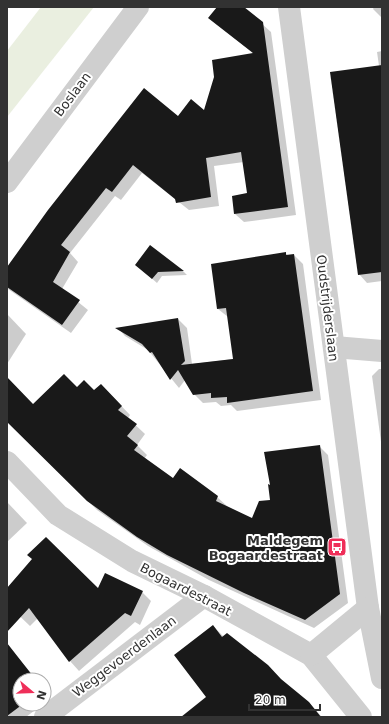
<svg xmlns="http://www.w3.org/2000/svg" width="389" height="724" font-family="'DejaVu Sans',sans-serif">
<rect width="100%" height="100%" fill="#fff"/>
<polygon fill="#eaefe0" points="41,7 94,7 7,117 7,51"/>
<g fill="#0003">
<polygon points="218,7 243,7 271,32 296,215 244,222 235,214 233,197 249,194 244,162 214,166 219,206 189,210 142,173 121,200 115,196 70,253 78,262 62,289 88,310 71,333 8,289 7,276 178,117 205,112 254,54 210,18"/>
<polygon points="374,7 382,7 382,18 373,9"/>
<polygon points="382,51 382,281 367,283 359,274 379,66 377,52"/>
<polygon points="150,246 184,272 187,275 162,276 157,283 141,269"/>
<polygon points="285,253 289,256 294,255 303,264 321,400 237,411 231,405 221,406 216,402 203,403 194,394 185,380 179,388 148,350 125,336 118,328 178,319 187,328 192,364 234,359 228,317 218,309"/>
<polygon points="7,314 26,334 7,364"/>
<polygon points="379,369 382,369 382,449 372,376"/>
<polygon points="7,379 33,405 77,389 110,394 130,415 128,418 145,434 137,445 147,455 144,459 173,479 217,497 227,506 252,519 271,501 319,446 328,455 348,603 314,628 209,580 148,546 97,510 7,419"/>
<polygon points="7,502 27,523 7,542"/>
<polygon points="33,559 98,590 142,592 151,601 140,625 135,622 79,671 70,661 38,618 30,626 7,604 7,588"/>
<polygon points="213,626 224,637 309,703 322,717 204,717 208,697"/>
<polygon points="7,645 37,680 20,680 20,704 43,704 26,717 7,717"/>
<polygon points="44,689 51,697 44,703"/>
</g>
<g fill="#191919">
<polygon points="217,7 244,7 263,22 288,207 234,214 232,196 247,193 241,152 206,158 211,197 176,203 175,199 133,165 112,192 106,188 61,245 70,252 53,282 80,300 62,325 7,287 7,267 48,210 144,88 178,116 191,99 204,110 214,77 212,60 253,53 208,18"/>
<polygon points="382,65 382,272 358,275 330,72"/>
<polygon points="150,245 184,271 158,272 152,279 135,265"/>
<polygon points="286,252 286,255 294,254 313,391 227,403 227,397 211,398 211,393 193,395 178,370 170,380 152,352 150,353 142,344 115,328 178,318 185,361 181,365 233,359 226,308 217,309 211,264"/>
<polygon points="64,374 77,387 84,380 94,390 101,384 122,406 118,410 137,424 127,436 138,445 134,450 173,478 180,468 218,496 216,501 252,518 259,501 270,500 268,484 270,485 264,452 320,445 340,594 305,620 244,593 167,555 137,537 87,501 7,422 7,377 33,404"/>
<polygon points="46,537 98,588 105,573 143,591 131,616 125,613 69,662 29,608 7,632 7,588 32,559 27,555"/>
<polygon points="213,625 222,637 227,633 268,665 281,679 309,702 321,717 181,717 206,697 174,655"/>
<polygon points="7,643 36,680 20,680 20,704 23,704 7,716"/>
</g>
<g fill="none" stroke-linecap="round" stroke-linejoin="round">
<g stroke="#cfcfcf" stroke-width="22">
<polyline points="289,7 368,608 382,678"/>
<polyline points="7,182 138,7"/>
<polyline points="334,347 382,351"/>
<polyline points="7,462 58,515 132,561 204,596 311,655 361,717"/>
<polyline points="311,655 368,608"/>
<polyline points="45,717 204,596"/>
</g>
</g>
<defs>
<g id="bus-square" transform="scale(1)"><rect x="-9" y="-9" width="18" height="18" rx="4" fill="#ef2e59" stroke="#fff"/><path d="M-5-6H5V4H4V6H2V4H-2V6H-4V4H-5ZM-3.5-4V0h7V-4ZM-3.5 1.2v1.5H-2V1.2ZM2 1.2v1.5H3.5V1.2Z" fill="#fff"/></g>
</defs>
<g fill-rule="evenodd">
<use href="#bus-square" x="337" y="547"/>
</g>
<g text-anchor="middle" stroke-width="4" stroke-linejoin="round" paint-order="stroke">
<g font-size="13" fill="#323232" stroke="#fff">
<text transform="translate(72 94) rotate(-53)" y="5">Boslaan</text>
<text transform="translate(328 308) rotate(83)" y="5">Oudstrijderslaan</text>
<text transform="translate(186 589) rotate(27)" y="5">Bogaardestraat</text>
<text transform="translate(124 656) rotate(-37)" y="5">Weggevoerdenlaan</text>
</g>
<g font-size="13" font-weight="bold" fill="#323232" stroke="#fff" text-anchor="end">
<text x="323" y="545">Maldegem<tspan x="323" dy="15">Bogaardestraat</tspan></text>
</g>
</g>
<rect width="389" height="724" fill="none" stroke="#323232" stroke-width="16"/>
<g transform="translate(32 692) rotate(109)"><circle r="19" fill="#ffffff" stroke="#adadad"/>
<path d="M0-3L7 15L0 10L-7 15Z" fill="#ef2e59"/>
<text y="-6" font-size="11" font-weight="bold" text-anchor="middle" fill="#323232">N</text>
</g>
<path d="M249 704v6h71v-6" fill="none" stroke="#323232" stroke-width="2"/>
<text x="255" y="704" font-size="12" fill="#323232" stroke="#ffffff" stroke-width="3" paint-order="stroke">20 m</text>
</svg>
